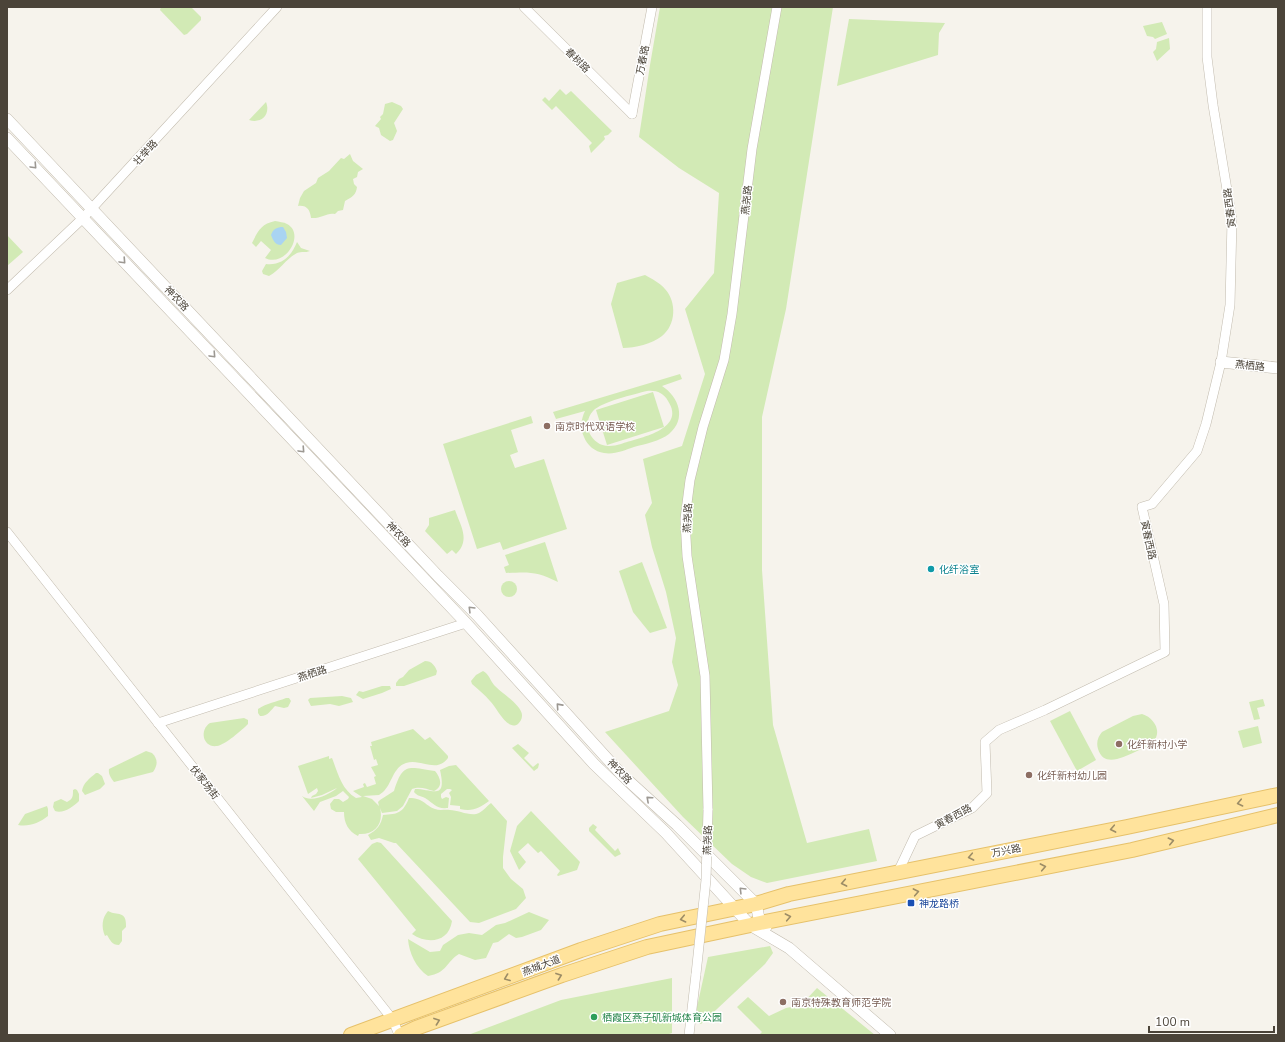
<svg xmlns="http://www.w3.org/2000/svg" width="1285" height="1042" font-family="'Nunito Sans','Noto Sans SC',sans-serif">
<rect width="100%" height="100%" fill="#f6f3ec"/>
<g fill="#d2eab5" fill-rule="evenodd">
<polygon points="161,7 191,7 201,17 201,20 187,34 184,35 160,10"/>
<polygon points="660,7 833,7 786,309 762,417 762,570 773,725 807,843 869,829 877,861 767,883 751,877 732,864 683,817 605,732 669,711 678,685 672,662 676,638 666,592 652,547 645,515 652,503 643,459 682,446 705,374 685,309 714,273 719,193 679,168 639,137 650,65"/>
<polygon points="849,19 945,23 939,33 938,55 837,86"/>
<polygon points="1162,22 1167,34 1155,39 1153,37 1147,36 1143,26"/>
<polygon points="1169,38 1170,49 1157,61 1153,52 1156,49 1157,42"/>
<polygon points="560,89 566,95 571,91 612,131 608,135 604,136 605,139 591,153 589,146 592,143 556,106 552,110 542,100 545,97 549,101"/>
<path d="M 266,102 C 271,115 261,124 249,120 Z"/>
<polygon points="392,102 401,106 403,109 394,123 397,131 393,140 390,141 381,135 379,128 375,126 381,119 380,117 383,114 385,104"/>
<path d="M 350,154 L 353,161 L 363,169 L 358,172 L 357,177 L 353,179 L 354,184 L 357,187 C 356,195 352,197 345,201 L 343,210 L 338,211 L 335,214 C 327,212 321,219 311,218 C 310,210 307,205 298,206 L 300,198 L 304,191 L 316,183 L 318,178 L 329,171 L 341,158 L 344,159 Z"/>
<path d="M 275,221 C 279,222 284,222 287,224 C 306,234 285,268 265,258 L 271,250 L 261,241 L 256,247 L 252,243 C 258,231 261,224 275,221 Z"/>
<polygon points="7,235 23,252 7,266"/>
<path d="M 297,242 L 301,248 L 310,251 C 305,253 302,251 297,253 C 287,258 280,270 269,276 L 263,274 L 262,271 L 266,264 C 282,266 292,255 297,242 Z"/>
<path d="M 645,275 C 652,279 660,283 665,289 C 677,302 676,325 662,336 C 652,344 635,348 623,348 L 611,304 L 617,283 Z"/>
<path d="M 680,374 L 682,379 L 662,386 C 679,397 687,419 669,434 C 660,441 645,444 634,447 C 625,450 614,455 604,453 C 595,452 587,445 584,437 C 580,428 581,419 585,411 L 556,419 L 553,412 ZM 647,391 C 656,390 664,393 668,401 C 687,430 638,438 621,444 C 617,445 613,446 609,446 C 591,446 581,424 593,411 C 601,402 635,394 647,391 Z"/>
<polygon points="653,392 664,427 607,445 596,410"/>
<polygon points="531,416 533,423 511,430 518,452 510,455 515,468 544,459 567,529 503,550 500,542 477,549 443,444"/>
<path d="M 455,510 C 460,525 471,540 456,554 L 452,550 L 447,554 L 425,531 L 429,525 L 429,518 Z"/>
<path d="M 545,542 L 558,582 C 536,571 529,572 506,573 L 504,567 L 509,565 L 505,555 Z"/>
<polygon points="642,562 667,628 650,633 633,612 619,571"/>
<circle cx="509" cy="589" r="8"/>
<path d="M 425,661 C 432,661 435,666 437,671 L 436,675 L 404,686 L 396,686 L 396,683 L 399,679 L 403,677 L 409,670 Z"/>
<path d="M 483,671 C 489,674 490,680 494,685 C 500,692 523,706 522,716 C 522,719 520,722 518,724 C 507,732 496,706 490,701 C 485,695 478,689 472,684 L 471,681 L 476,675 Z"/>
<polygon points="382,686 390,686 391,689 382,693 363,699 356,695 359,691 363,692"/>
<polygon points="342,696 351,698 353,702 339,706 330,704 311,706 308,700 310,698"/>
<path d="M 286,698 L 289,698 L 291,701 L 288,707 L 284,708 L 275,706 C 271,710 267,717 260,716 L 258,713 L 258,709 C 267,703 276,702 286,698 Z"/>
<polygon points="1263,699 1265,706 1257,708 1260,719 1254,720 1249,702"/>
<polygon points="1070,711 1096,760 1077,771 1050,721"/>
<path d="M 1142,714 C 1155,718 1163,733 1152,743 C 1147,747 1140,749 1135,752 C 1123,757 1104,768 1098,749 C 1096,742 1098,737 1102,732 L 1133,716 Z"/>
<path d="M 244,718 L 248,720 L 248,724 C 242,730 225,745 217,746 C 203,748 199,730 210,723 Z"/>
<polygon points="1258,726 1262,743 1243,748 1238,731"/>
<path d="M 413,729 L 425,740 L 430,737 L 448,756 L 448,758 C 436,774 421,758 406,763 C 393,767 392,784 383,792 L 379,795 L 363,796 L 372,799 L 379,806 L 378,802 L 380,800 L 394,791 C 403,762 408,767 435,771 C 440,777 444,786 434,791 C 426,789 420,786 412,789 L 403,806 L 397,811 L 382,813 L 380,808 C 384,823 375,835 359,834 L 358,836 C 348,831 344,823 344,812 L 336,812 L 331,809 L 330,804 L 334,799 L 339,799 L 343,802 L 348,799 L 349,797 L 343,791 L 336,796 L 320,802 L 314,811 L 302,796 C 311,803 329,795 337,788 L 322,795 L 311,798 L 312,796 L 316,794 L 318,791 L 317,788 L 308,794 L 298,766 L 329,756 L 329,759 L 332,758 C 338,773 341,789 356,798 L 362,797 L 353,791 L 364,787 L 363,784 L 365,783 L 367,787 L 376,784 L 374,777 L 376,776 L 371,767 L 378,765 L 376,759 L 374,760 L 370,746 L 372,746 L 371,742 Z"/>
<polygon points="518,744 529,753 524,758 533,767 538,763 539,764 538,768 534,771 512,748"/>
<path d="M 146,751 L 152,753 C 158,759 158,765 153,772 L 114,782 C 111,778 108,774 109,769 Z"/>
<path d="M 456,765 L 489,801 C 479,808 473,812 460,809 L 460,806 L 450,805 L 451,797 L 449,793 L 452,790 L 450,789 L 447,789 L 441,794 L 441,797 L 442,799 L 446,797 L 449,798 L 448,808 C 435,809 435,804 425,798 C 421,796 417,796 414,792 L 415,789 C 433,789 447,801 440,770 L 449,766 Z"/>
<path d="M 96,773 L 98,773 L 102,776 L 105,784 L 100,789 L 85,795 L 82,791 C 83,783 90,778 96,773 Z"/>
<path d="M 75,789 L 77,790 L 79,794 L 79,801 C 73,807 63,814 55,811 L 53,807 L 54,802 L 61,799 L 67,802 C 73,799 73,796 73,790 Z"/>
<path d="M 409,798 C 424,798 424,805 435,809 C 440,811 445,809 450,810 C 458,810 471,817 479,813 C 483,811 487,806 491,803 L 507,821 L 503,857 L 503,868 L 511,879 L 523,889 L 526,898 L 516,909 L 479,923 L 470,922 L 396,843 L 394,843 L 379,838 L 371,840 L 368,835 C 377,830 381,825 383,815 C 398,814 403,813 409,798 Z"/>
<path d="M 47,806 L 48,809 L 48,816 C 39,823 29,827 18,825 L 25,814 Z"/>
<polygon points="531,811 580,862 577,870 558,876 557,875 560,871 541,851 538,853 528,843 518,852 526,862 519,870 510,851 517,826"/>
<polygon points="593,824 597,827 595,830 615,851 618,848 621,854 615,857 589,831 589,828"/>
<path d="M 377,842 L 381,843 L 452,921 C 449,942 428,945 412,934 L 416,930 L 358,859 L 372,844 Z"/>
<path d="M 108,911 C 117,916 127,910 126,927 L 122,931 L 122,941 L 119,945 C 112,945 110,940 107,935 L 105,936 C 101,927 102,918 108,911 Z"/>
<path d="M 529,912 L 549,920 L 541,930 L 522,937 L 516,938 L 509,934 L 498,942 L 493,943 L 486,958 L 475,960 L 459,954 C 446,962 447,973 428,976 C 416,968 409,953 408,939 L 430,952 L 440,951 L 443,945 L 458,935 L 469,933 L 482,935 L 496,925 L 505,923 Z"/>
<polygon points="770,946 773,953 765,964 701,1024 695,1021 695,1016 708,957"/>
<polygon points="672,978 672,1033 666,1035 592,1034 592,1035 468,1035 561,1000"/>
<polygon points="817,988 875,1035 759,1035 762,1032 737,1007 748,997 769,1016 786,1008 801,1005"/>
</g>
<path fill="#a9d4f2" d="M 283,227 L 286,232 L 287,238 L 281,245 C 275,245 273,240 271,235 C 273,229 277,227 283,227 Z"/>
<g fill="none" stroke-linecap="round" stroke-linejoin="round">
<g stroke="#c2bbae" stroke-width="10">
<g id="minor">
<polyline points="524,7 632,114"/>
<polyline points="632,114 652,7"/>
<polyline points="7,290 83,218 277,7"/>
<polyline points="7,532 393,1020 399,1035"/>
<polyline points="158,723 466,623"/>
<polyline points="708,810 705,676 687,556 685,519 690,480 703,427 724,360 732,314 752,149 777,7"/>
<polyline points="898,872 915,836 972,808 987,793 985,742 999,730 1045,710 1165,652 1164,604 1142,507 1152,504 1197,451 1206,424 1221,362 1230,305 1232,220 1213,105 1207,57 1207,7"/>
<polyline points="689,1035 696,974"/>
</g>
</g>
<g stroke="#c2bbae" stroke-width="12">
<g id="tertiary">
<polyline points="7,119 438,576 477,615 622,775 677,825 756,904 760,923 766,927"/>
<polyline points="7,138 466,623 594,764 666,833 750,925 789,948 890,1035"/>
<polyline points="1221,362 1278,368"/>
</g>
</g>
<g stroke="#e6c16a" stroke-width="16">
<g id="primary">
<polyline points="351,1035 581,950 660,924 756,904 789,894 1127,827 1278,795"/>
<polyline points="401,1035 416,1028 562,975 647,947 760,923 1132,850 1278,815"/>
</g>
</g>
<use href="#minor" stroke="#fff" stroke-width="9"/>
<use href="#tertiary" stroke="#fff" stroke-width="11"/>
<use href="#primary" stroke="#ffe39c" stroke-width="14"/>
<g stroke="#c2bbae" stroke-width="10" stroke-linecap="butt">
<polyline id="minor-bridge" points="696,974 706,880 708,810"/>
</g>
<use href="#minor-bridge" stroke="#fff" stroke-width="9"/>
</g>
<defs><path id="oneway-chevron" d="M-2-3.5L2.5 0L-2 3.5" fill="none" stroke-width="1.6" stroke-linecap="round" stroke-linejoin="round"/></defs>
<g stroke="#9c9892">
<use href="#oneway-chevron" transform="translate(34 166) rotate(47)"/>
<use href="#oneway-chevron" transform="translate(123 261) rotate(47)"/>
<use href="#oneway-chevron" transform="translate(213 355) rotate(47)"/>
<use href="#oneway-chevron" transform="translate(302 450) rotate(47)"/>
<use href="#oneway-chevron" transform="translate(471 609) rotate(-135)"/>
<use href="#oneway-chevron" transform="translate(559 706) rotate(-132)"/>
<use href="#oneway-chevron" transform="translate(649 799) rotate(-138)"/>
<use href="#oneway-chevron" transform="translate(742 890) rotate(-135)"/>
</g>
<g stroke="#9c8c66">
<use href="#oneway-chevron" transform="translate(1240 803) rotate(168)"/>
<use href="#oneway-chevron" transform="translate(1113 829) rotate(169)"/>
<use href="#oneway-chevron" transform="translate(1171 841) rotate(-13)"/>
<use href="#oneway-chevron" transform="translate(971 857) rotate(169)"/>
<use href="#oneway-chevron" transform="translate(1043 867) rotate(-11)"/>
<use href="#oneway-chevron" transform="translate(844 883) rotate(169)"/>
<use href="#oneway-chevron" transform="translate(916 892) rotate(-11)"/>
<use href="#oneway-chevron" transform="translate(788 917) rotate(-11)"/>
<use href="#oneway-chevron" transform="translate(683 919) rotate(168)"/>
<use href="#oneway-chevron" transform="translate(559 976) rotate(-20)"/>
<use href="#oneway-chevron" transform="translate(507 978) rotate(159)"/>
<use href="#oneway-chevron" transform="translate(437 1021) rotate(-20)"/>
</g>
<g fill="#8d6e63" stroke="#fff" stroke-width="1.5">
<circle cx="547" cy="426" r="4"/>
<circle cx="1119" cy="744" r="4"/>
<circle cx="1029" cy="775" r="4"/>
<circle cx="783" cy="1002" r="4"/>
</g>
<circle fill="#0f9aa8" stroke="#fff" stroke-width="1.5" cx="931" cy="569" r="4"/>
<rect fill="#1a4fb4" stroke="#fff" stroke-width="1.5" x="907" y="899" width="8" height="8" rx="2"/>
<circle fill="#2e9e5b" stroke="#fff" stroke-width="1.5" cx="594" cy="1017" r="4"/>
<g text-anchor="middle" stroke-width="3" stroke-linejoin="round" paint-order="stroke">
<g font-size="10" fill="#4b4439" stroke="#fff">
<text transform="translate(578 60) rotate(45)" y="4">春树路</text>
<text transform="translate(642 60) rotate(-79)" y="4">万春路</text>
<text transform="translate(145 152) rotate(-47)" y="4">壮举路</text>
<text transform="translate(746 200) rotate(-84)" y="4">燕尧路</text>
<text transform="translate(1229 208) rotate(-97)" y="4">寅春西路</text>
<text transform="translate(177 298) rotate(46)" y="4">神农路</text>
<text transform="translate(1250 365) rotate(6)" y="4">燕栖路</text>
<text transform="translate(687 518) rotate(-87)" y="4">燕尧路</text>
<text transform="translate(399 534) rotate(47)" y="4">神农路</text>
<text transform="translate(1149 540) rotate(78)" y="4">寅春西路</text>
<text transform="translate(312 673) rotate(-18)" y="4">燕栖路</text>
<text transform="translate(620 771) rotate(46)" y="4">神农路</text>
<text transform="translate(205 782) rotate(52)" y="4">伏家场街</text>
<text transform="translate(953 816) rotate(-28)" y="4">寅春西路</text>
<text transform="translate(707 840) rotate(-88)" y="4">燕尧路</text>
<text transform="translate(1006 850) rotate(-11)" y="4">万兴路</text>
<text transform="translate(541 965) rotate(-21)" y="4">燕城大道</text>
</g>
<g font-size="10" fill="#785e54" stroke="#fff" text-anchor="start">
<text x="555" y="430">南京时代双语学校</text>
<text x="1127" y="748">化纤新村小学</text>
<text x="1037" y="779">化纤新村幼儿园</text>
<text x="791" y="1006">南京特殊教育师范学院</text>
</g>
<g font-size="10" fill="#0d838f" stroke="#fff" text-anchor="start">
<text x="939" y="573">化纤浴室</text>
</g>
<g font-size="10" fill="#164399" stroke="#fff" text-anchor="start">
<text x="919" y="907">神龙路桥</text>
</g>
<g font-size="10" fill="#27864d" stroke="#fff" text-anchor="start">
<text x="602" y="1021">栖霞区燕子矶新城体育公园</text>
</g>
</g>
<rect width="1285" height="1042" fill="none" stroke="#4b4439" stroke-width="16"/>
<path d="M1149 1026v6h125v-6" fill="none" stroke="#4b4439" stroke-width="2"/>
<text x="1155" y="1026" font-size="12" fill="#4b4439" stroke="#ffffff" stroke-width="3" paint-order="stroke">100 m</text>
</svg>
